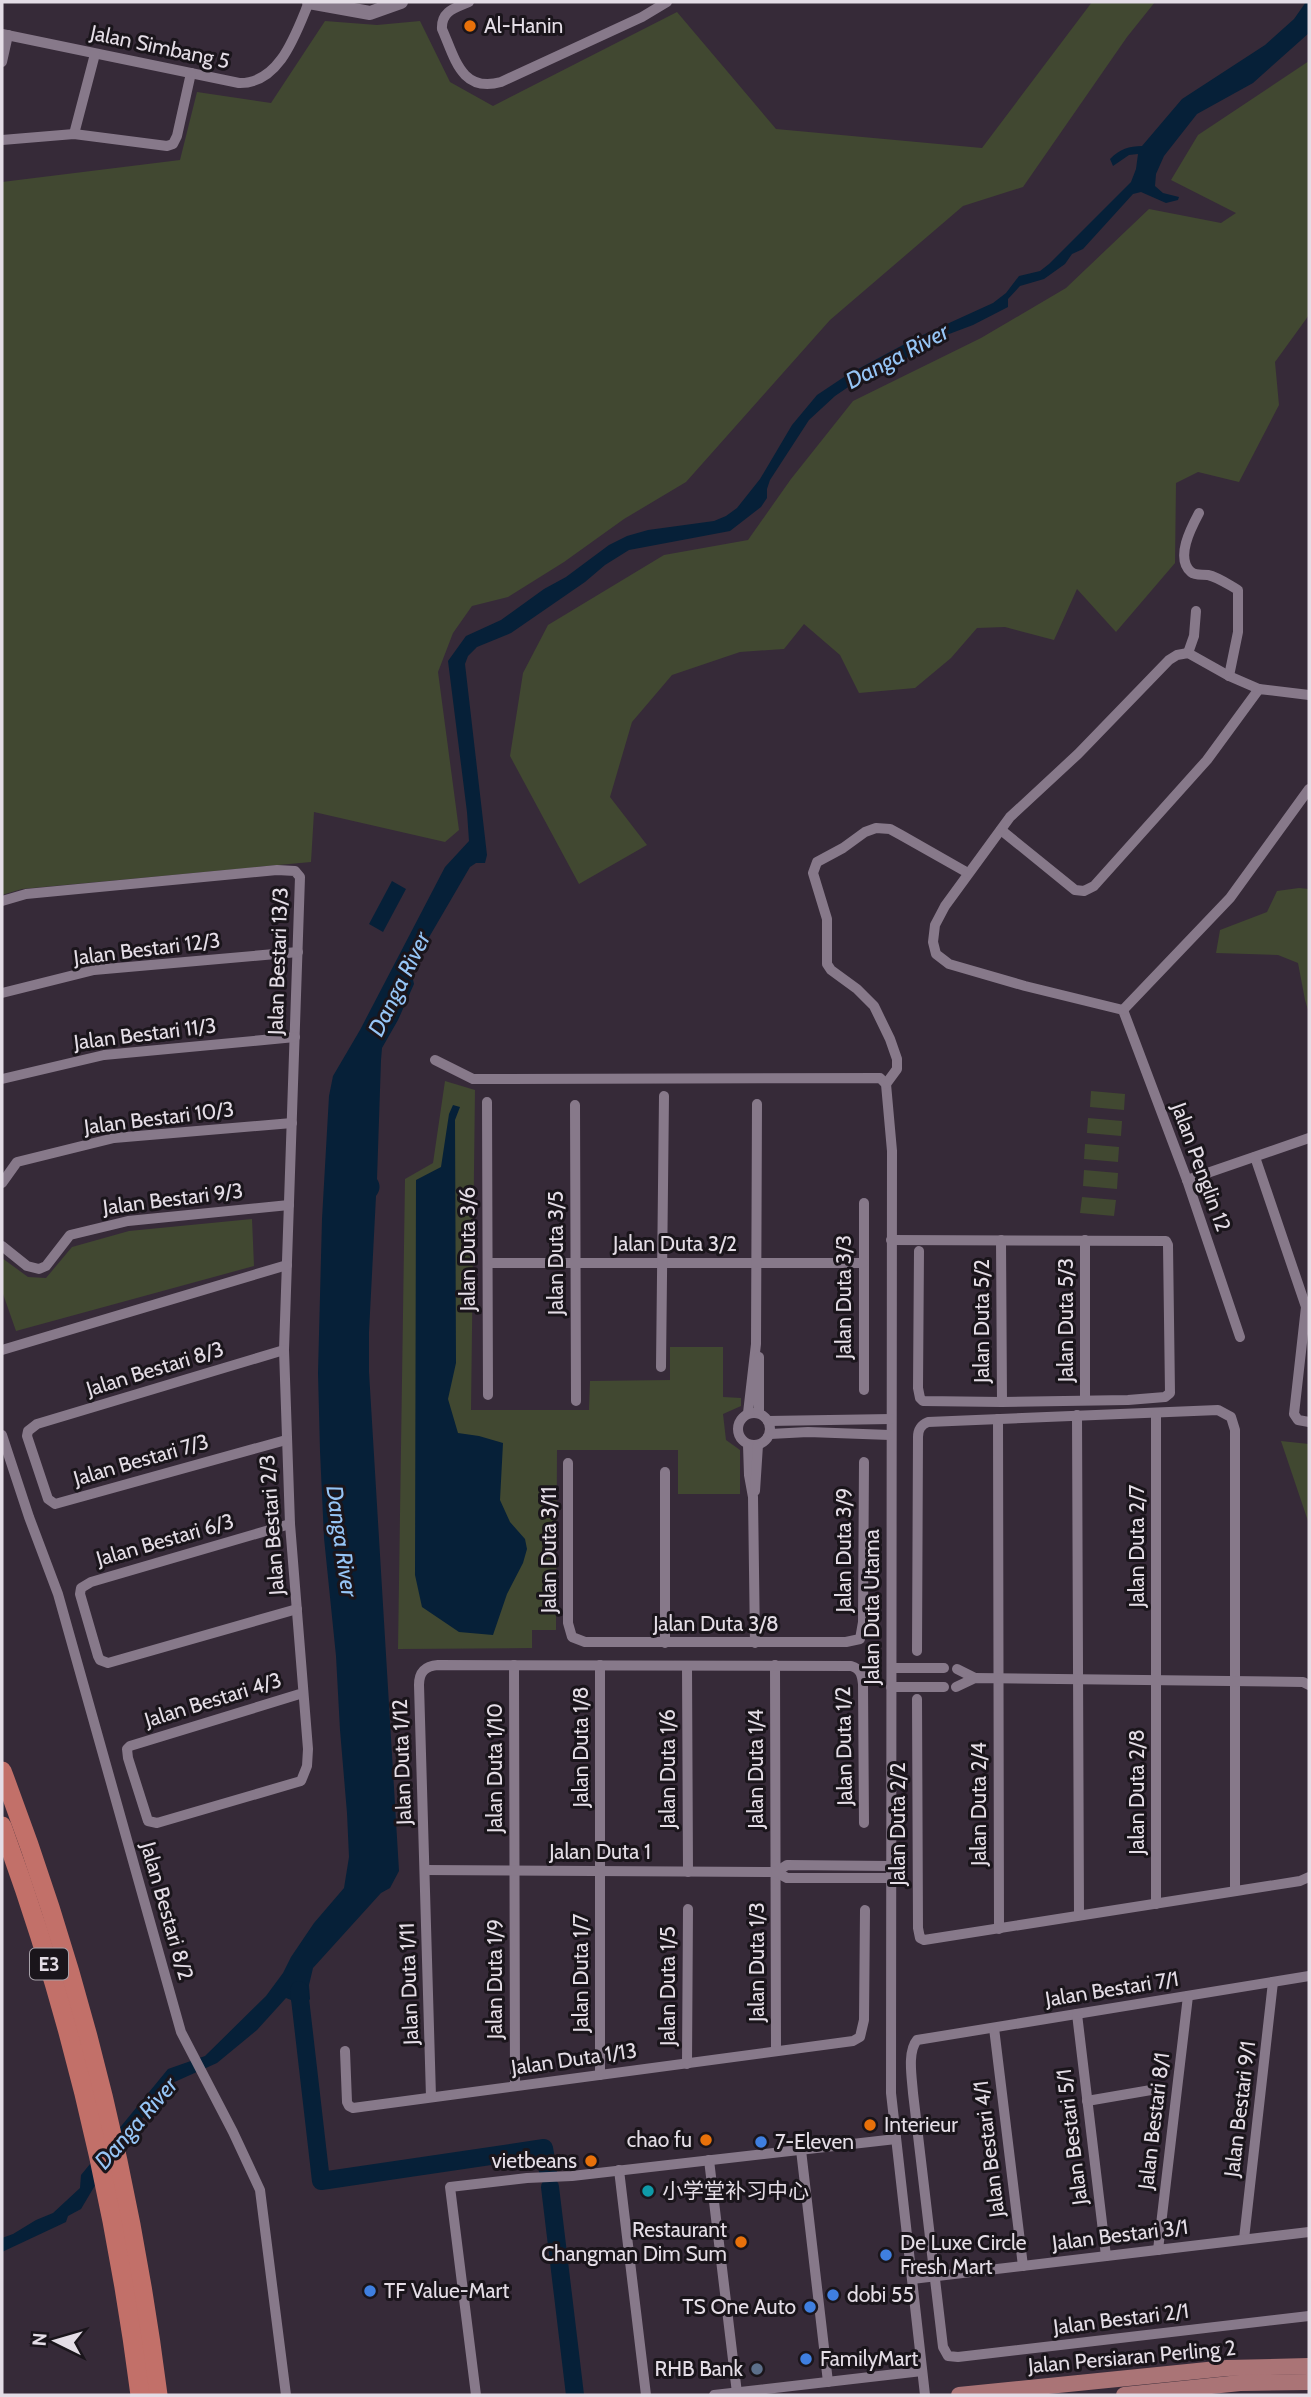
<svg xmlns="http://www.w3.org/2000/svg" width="1311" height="2397" font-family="Cabin,'Noto Sans SC',sans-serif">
<rect width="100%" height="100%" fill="#362a38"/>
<g fill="#414831">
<polygon points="1092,2 1155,2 1127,37 1023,187 963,206 830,320 686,482 624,519 564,562 508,597 472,606 453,633 438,672 459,830 445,842 314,812 311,862 22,889 2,895 2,182 180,160 197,92 271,103 325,21 377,25 420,21 450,82 493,106 677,12 776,129 982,148"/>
<polygon points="1309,61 1309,315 1275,362 1279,405 1239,482 1198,472 1176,483 1175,563 1116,632 1077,589 1054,640 1005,627 977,628 951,658 915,688 859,693 840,655 804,624 784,649 740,652 672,675 632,722 610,797 647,845 579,884 510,756 523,673 548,625 664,555 748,540 791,479 853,401 981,338 1066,288 1149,209 1221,223 1236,213 1171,180 1198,135"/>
<polygon points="1299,888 1309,889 1309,1013 1305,1000 1298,963 1278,955 1216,953 1220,930 1267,912 1277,891"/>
<polygon points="445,1081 475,1090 471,1410 589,1410 590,1381 670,1380 670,1347 723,1347 723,1397 741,1398 741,1406 723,1414 726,1440 740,1450 740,1494 678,1494 678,1450 557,1450 556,1630 532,1630 532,1648 398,1649 405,1179 433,1163"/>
<polygon points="1091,1091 1125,1094 1124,1110 1090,1107"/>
<polygon points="1088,1118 1122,1121 1121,1136 1087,1133"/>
<polygon points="1085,1144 1119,1147 1118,1162 1084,1159"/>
<polygon points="1084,1170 1118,1173 1117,1189 1083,1186"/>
<polygon points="1082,1197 1116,1200 1114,1216 1080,1213"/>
<polygon points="252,1219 254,1266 16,1331 2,1291 2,1258 28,1277 46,1278 72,1247 129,1231"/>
<polygon points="1281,1441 1309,1444 1309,1524"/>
</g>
<g fill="#062038">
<path d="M 1306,2 L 1309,2 L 1309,33 L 1253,83 L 1197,114 L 1164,156 L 1156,174 L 1155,186 L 1163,193 L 1179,197 L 1178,200 L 1166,203 L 1141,192 L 1133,194 L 1083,249 L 1072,254 L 1065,264 L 1044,279 L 1020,286 L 1008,299 L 1008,307 L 973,325 L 912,348 L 911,355 L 895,366 L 866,375 L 835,396 L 809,420 L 770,480 L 767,489 L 767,498 L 761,507 L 730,531 L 629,550 L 605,565 L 585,582 L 511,633 L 477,647 L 468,656 L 465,664 L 487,855 L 485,863 L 476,863 L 470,867 L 421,951 L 412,975 L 414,984 L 398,1020 L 382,1048 L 381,1060 L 377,1179 C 381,1185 380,1191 376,1196 L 369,1332 L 369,1372 L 399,1871 L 390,1888 L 381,1893 L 313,1968 L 309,1985 L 310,1999 L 305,2005 L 305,2010 L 297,2012 L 291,2000 L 286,1998 L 257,2030 L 217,2063 L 170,2084 L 148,2108 L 150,2111 L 125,2135 L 81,2209 L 68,2216 L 66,2222 L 2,2252 L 2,2238 L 13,2234 L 36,2220 L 53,2213 L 80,2188 L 81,2175 L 168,2069 L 205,2056 L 266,1996 L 283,1973 L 291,1957 L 314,1923 L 344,1888 L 349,1857 L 347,1813 L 340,1730 L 336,1656 L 324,1538 L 320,1451 L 318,1373 L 322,1219 L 329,1096 L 333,1076 L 360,1030 L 445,867 L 469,841 L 467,812 L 448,661 L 466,636 L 501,620 L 544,589 L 566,577 L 609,545 L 627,536 L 648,530 L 714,521 L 726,516 L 737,508 L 760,479 L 792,425 L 817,395 L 847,375 L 914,339 L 993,303 L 1006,293 L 1019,276 L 1040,271 L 1049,264 L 1131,182 L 1136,169 L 1138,154 L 1129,155 L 1113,166 L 1110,159 C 1120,149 1129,146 1142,146 L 1182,99 L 1265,45 L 1294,19 Z"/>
<polygon points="392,881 406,889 383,932 369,924"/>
<polygon points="453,1105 460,1107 455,1120 456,1363 448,1399 458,1433 479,1436 503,1443 500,1500 510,1522 525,1539 527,1549 523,1563 507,1594 493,1635 459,1632 422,1607 415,1575 416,1180 441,1167 449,1114"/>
</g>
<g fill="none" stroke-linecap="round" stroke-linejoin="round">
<g stroke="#062038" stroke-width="18">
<polyline points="299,1990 321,2181 544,2148 548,2171"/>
<polyline points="550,2187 575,2395"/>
</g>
<g stroke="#87798a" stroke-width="10">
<path d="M 469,2 C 455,8 441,11 442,29 C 455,58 461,93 501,82 L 642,17 L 667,2"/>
<path d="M 2,34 L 239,83 C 280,84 296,33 309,2"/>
<polyline points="2,62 8,35"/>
<polyline points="74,134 95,54"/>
<polyline points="2,140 74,134 167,146 173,144 177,136 191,73"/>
<path d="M 1199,513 C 1191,528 1175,558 1191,572 C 1196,576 1202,574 1208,575 C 1218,577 1229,585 1238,590 L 1238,632 L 1229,676"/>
<polyline points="1188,653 1194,636 1196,611"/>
<polyline points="1001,830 1075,890 1084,891 1094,886 1207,760 1259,689 1309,695"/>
<polyline points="2,901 26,894 277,870 295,871 300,877 284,1350 290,1524 308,1749 307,1766 301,1781 157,1823 148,1821 128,1758 127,1749 130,1746 303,1693"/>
<polyline points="2,993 94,970 298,952"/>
<polyline points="1123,1010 1025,986 949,964 936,954 933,942 935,925 945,906 1010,817 1078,754 1169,660 1177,655 1188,653 1229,676 1259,689"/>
<polyline points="1123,1010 1187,1180 1240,1337"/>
<polyline points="1123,1010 1230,898 1309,789"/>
<polyline points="435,1060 473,1079 880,1078 886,1084 892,1151 891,2093 925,2395"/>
<polyline points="2,1079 104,1055 295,1037"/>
<polyline points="886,1084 897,1069 897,1059 890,1039 874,1006 857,989 831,970 827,964 827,919 813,873 817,862 843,848 865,832 876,828 890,829 901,835 968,873"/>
<polyline points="487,1102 488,1395"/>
<polyline points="575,1105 576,1401"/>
<polyline points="1255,1157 1306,1307 1294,1414 1298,1420 1309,1422"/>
<polyline points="1187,1180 1309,1138"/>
<polyline points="2,1183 17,1162 114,1138 292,1123"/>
<polyline points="864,1203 864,1390"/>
<polyline points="891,1240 1166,1241 1168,1245 1170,1393 1165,1397 1128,1400 1002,1402 923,1401 920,1398 918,1388 919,1251"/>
<polyline points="1001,1240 1002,1402"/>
<polyline points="1085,1240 1085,1400"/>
<polyline points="2,1246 27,1266 39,1269 46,1266 70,1235 128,1221 289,1205"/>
<polyline points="488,1263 863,1263"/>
<polyline points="2,1350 287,1265"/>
<polyline points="284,1350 37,1424 28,1431 27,1436 48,1499 55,1504 286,1440"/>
<polyline points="661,1367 664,1096"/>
<circle cx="754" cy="1429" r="16"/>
<polyline points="748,1413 756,1344 757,1104"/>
<polyline points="759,1413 759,1357"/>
<polyline points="1077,1415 1079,1915"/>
<polyline points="998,1419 999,1929"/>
<polyline points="768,1421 891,1419"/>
<polyline points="770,1434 808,1432 890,1435"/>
<polyline points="2,1435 29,1517 58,1594 181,2032 233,2132 260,2190 286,2395"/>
<polyline points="748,1445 749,1475 753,1497 755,1643"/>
<polyline points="568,1463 568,1623 572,1637 585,1642 846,1642 860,1639 863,1622 864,1462"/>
<polyline points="755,1491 758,1445"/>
<polyline points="290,1524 91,1582 81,1588 80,1594 98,1656 100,1660 108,1663 297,1609"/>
<polyline points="665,1643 665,1472"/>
<path d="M 917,1651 L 918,1437 C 918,1429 921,1425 928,1422 L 1218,1410 L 1231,1417 L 1235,1430 L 1235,1891"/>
<polyline points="514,1665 515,2086"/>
<polyline points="600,1665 600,2075"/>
<polyline points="775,1665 776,2051"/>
<polyline points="687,1666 688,1872"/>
<polyline points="892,1668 944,1668"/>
<polyline points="957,1669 975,1678"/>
<polyline points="891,1687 944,1687"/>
<polyline points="956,1687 975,1678 1303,1682 1309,1685"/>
<polyline points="917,1699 918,1928 920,1938 924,1940 1300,1881 1309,1877"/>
<polyline points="425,1870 776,1872 787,1878 891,1878"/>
<polyline points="776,1872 787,1865 891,1866"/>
<polyline points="1156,1904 1156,1413"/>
<path d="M 1309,1976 L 917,2040 C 907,2052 912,2078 913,2093 L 943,2347 L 948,2356 L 958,2357 L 1309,2316"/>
<polyline points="1077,2014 1106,2256"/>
<polyline points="994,2028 1023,2266"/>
<polyline points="345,2051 347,2102 349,2106 353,2108 853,2041 860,2037 864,2020 865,1910"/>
<polyline points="687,2064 688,1909"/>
<path d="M 431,2097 L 419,1685 C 419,1672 425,1666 438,1665 L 851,1666 C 861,1669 862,1675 863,1684 L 864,1823"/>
<polyline points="1087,2101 1151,2090"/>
<polyline points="801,2150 828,2382"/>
<polyline points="709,2160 737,2393"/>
<polyline points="619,2170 646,2395"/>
<polyline points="1244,2239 1273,1982"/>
<polyline points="1158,2250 1188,1996"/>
<polyline points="912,2279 1309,2232"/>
<polyline points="476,2395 450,2187 527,2178 572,2176 896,2139"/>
<polyline points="714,2395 922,2371"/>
</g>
<polyline stroke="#87798a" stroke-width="14" points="309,2 370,13 401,2"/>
<g stroke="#aa7476" stroke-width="16">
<polyline points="959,2395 1227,2368 1309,2366"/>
<polyline points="1124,2395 1240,2383 1309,2382"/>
</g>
<g stroke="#c27069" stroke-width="19">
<path d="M 2,1771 C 79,1972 131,2182 158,2395"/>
<path d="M 2,1826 C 70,2010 115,2201 140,2395"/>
</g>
</g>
<g fill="#e8710a" stroke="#1a151b" stroke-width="2.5">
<circle cx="470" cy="26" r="7"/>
<circle cx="870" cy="2125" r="7"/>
<circle cx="706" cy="2140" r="7"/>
<circle cx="591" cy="2161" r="7"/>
<circle cx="741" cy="2242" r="7"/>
</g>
<g fill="#3f7fe0" stroke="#1a151b" stroke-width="2.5">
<circle cx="761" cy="2142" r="7"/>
<circle cx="886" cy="2255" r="7"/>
<circle cx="370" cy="2291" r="7"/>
<circle cx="833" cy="2295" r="7"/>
<circle cx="810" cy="2307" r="7"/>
<circle cx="806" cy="2359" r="7"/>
</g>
<circle fill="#0f9aa8" stroke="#1a151b" stroke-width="2.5" cx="648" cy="2191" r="7"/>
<circle fill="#5c6f8a" stroke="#1a151b" stroke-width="2.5" cx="757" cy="2369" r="7"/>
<g text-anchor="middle" stroke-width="6" stroke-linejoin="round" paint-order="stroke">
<rect fill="#1a151b" stroke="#a7a1a9" stroke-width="2" x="30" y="1948.5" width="38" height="31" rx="5"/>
<g font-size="19" font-weight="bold" fill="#e4dde6">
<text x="49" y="1971">E3</text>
</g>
<g font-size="21" fill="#e4dde6" stroke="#1a151b" text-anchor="start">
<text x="484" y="33">Al-Hanin</text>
<text x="884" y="2132">Interieur</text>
<text x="692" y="2147" text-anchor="end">chao fu</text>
<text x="775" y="2149">7-Eleven</text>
<text x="577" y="2168" text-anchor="end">vietbeans</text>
<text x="662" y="2198">小学堂补习中心</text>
<text x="727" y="2237" text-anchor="end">Restaurant<tspan x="727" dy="24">Changman Dim Sum</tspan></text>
<text x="900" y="2250">De Luxe Circle<tspan x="900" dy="24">Fresh Mart</tspan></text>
<text x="384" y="2298">TF Value-Mart</text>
<text x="847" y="2302">dobi 55</text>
<text x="796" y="2314" text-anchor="end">TS One Auto</text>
<text x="820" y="2366">FamilyMart</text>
<text x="743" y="2376" text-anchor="end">RHB Bank</text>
</g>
<g font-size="21" fill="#e4dde6" stroke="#1a151b">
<text transform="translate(160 47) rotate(12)" y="7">Jalan Simbang 5</text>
<text transform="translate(147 949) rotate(-7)" y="7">Jalan Bestari 12/3</text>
<text transform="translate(278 961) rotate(-88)" y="7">Jalan Bestari 13/3</text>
<text transform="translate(145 1034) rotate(-7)" y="7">Jalan Bestari 11/3</text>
<text transform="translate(159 1118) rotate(-7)" y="7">Jalan Bestari 10/3</text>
<text transform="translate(1201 1167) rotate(70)" y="7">Jalan Penglin 12</text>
<text transform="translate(173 1199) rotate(-7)" y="7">Jalan Bestari 9/3</text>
<text x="675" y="1251">Jalan Duta 3/2</text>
<text transform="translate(468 1249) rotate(-90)" y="7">Jalan Duta 3/6</text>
<text transform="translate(556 1253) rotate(-90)" y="7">Jalan Duta 3/5</text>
<text transform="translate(844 1297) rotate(-90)" y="7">Jalan Duta 3/3</text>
<text transform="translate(1066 1320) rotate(-90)" y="7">Jalan Duta 5/3</text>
<text transform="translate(982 1321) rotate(-90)" y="7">Jalan Duta 5/2</text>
<text transform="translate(155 1369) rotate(-17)" y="7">Jalan Bestari 8/3</text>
<text transform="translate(141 1460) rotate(-16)" y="7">Jalan Bestari 7/3</text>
<text transform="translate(272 1525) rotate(-94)" y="7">Jalan Bestari 2/3</text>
<text transform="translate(165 1540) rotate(-16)" y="7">Jalan Bestari 6/3</text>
<text transform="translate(1137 1546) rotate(-90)" y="7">Jalan Duta 2/7</text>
<text transform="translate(549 1550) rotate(-90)" y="7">Jalan Duta 3/11</text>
<text transform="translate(844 1550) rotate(-90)" y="7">Jalan Duta 3/9</text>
<text transform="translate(872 1607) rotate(-90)" y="7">Jalan Duta Utama</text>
<text x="716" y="1631">Jalan Duta 3/8</text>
<text transform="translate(213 1700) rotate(-17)" y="7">Jalan Bestari 4/3</text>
<text transform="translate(844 1746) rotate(-91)" y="7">Jalan Duta 1/2</text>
<text transform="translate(581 1747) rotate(-90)" y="7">Jalan Duta 1/8</text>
<text transform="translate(402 1762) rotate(-92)" y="7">Jalan Duta 1/12</text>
<text transform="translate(495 1768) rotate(-90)" y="7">Jalan Duta 1/10</text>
<text transform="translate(668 1769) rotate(-90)" y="7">Jalan Duta 1/6</text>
<text transform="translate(756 1769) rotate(-90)" y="7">Jalan Duta 1/4</text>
<text transform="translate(1137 1792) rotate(-90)" y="7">Jalan Duta 2/8</text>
<text transform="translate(979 1804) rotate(-90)" y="7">Jalan Duta 2/4</text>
<text transform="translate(898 1824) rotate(-90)" y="7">Jalan Duta 2/2</text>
<text x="600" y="1859">Jalan Duta 1</text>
<text transform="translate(167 1911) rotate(74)" y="7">Jalan Bestari 8/2</text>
<text transform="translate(757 1962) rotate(-90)" y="7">Jalan Duta 1/3</text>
<text transform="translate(581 1973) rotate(-90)" y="7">Jalan Duta 1/7</text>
<text transform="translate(495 1979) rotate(-90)" y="7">Jalan Duta 1/9</text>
<text transform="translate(409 1984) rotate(-92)" y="7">Jalan Duta 1/11</text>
<text transform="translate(668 1986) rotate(-90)" y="7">Jalan Duta 1/5</text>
<text transform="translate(1112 1989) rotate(-9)" y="7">Jalan Bestari 7/1</text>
<text transform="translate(574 2059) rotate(-8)" y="7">Jalan Duta 1/13</text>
<text transform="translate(1240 2109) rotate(-83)" y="7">Jalan Bestari 9/1</text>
<text transform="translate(1154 2121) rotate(-83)" y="7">Jalan Bestari 8/1</text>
<text transform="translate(1072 2137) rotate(-97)" y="7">Jalan Bestari 5/1</text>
<text transform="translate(989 2149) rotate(-97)" y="7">Jalan Bestari 4/1</text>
<text transform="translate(1120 2235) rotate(-7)" y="7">Jalan Bestari 3/1</text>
<text transform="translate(1121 2319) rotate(-7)" y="7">Jalan Bestari 2/1</text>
<text transform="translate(1132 2357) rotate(-5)" y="7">Jalan Persiaran Perling 2</text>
</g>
<g font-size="23" font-style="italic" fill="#96c5f6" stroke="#1a151b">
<text transform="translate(897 356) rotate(-28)" y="8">Danga River</text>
<text transform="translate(399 984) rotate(-64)" y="8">Danga River</text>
<text transform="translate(342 1541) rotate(82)" y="8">Danga River</text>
<text transform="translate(136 2123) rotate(-49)" y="8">Danga River</text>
</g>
</g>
<rect width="1311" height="2397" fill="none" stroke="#e4dde6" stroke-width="7"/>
<g transform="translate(56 2341) rotate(275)" stroke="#1a151b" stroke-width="5" paint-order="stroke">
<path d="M0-5L12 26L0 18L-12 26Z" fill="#e4dde6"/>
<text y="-10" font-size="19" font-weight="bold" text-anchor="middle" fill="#e4dde6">N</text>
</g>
</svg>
